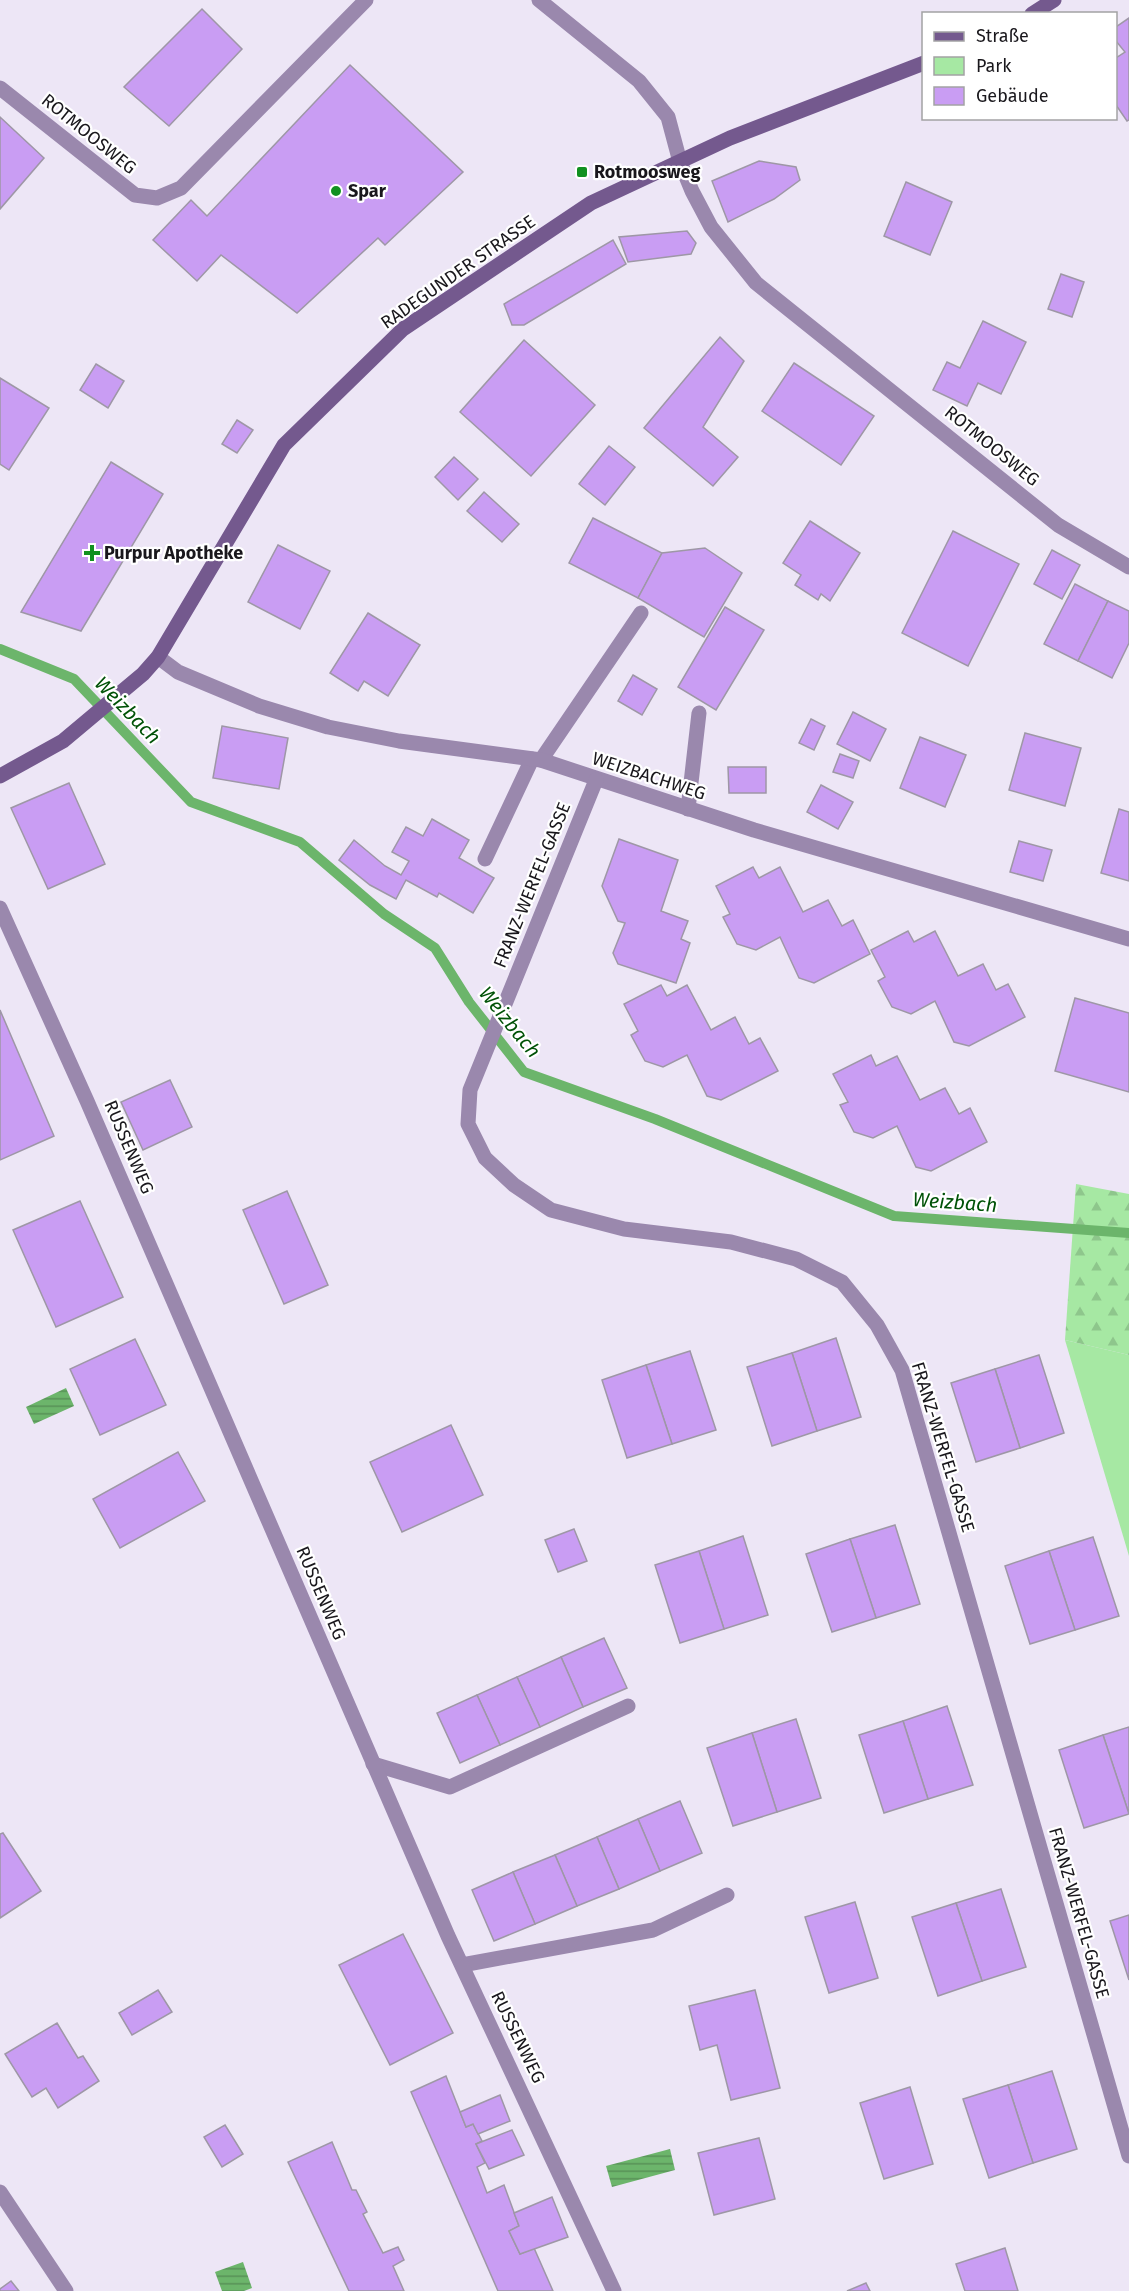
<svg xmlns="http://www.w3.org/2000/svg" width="1129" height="2291" font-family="'Fira Sans',sans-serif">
<defs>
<pattern id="forest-firs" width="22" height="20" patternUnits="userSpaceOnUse" patternTransform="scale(1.5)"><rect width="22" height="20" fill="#a6e8a3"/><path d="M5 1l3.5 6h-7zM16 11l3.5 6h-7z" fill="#8ec68c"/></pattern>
<pattern id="water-rules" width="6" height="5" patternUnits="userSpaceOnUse" patternTransform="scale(1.5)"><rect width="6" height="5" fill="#6cb56b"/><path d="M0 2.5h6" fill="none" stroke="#589257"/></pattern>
</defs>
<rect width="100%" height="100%" fill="#ede6f6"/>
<polygon fill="#a6e8a3" points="1065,1340 1129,1355 1129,1556"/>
<polygon fill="url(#forest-firs)" points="1076,1184 1129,1194 1129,1355 1065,1340"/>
<g fill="url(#water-rules)">
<polygon points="66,1388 74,1406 34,1424 26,1407"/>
<polygon points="670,2149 675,2170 612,2187 606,2166"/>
<polygon points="243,2262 252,2288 244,2291 222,2291 215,2272"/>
</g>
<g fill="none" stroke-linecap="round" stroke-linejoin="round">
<polyline stroke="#6cb56b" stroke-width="10" points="0,649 74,679 191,802 300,842 384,914 435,948 469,1002 524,1072 655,1119 894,1216 1129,1233"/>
</g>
<g fill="#c99df3" stroke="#9e97a6" stroke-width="1.5">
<polygon points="202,9 242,49 169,126 124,87"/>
<polygon points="1129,18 1129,120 1127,121 1116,105 1116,58 1125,52 1116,41 1116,27"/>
<polygon points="350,65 463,172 385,245 378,238 297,313 221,255 197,281 153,240 191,200 207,216"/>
<polygon points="0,117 44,158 0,209"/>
<polygon points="759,161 796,167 800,180 774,199 728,222 712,181"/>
<polygon points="906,182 952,202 930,255 884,236"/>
<polygon points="687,231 696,243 691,254 628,262 619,237"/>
<polygon points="613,240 626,264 524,325 512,325 504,304"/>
<polygon points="1061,274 1084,282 1072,317 1048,309"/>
<polygon points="983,321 1026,342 1001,394 978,383 967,406 933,390 947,362 960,368"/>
<polygon points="720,337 744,361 703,427 738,457 713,486 644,428"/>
<polygon points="524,340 595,405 531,476 460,412"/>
<polygon points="794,363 874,416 841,465 762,411"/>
<polygon points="96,364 124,381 108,408 80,390"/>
<polygon points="0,378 49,408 9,470 0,464"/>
<polygon points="237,420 253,430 237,453 222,444"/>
<polygon points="609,446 635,467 605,505 579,484"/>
<polygon points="454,457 478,479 458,500 435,477"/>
<polygon points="111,462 163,494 81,631 21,612"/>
<polygon points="484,492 519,524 502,542 467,511"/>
<polygon points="593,518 662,553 638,598 569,563"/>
<polygon points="810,521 860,553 830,601 821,594 818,600 795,585 801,575 783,563"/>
<polygon points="953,531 1019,564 968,666 902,633"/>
<polygon points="278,545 330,571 300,629 248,602"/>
<polygon points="705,548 742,573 704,637 638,598 662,553"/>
<polygon points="1052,550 1080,565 1062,599 1034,584"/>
<polygon points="1075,584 1108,601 1078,661 1044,644"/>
<polygon points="1108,601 1129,611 1129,643 1112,678 1078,661"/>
<polygon points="725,607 764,630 716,710 678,687"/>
<polygon points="368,613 420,645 388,696 364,681 358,691 330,673"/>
<polygon points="633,675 657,689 642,715 618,701"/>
<polygon points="853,712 886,729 870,761 837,744"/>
<polygon points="811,719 825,726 814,750 799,743"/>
<polygon points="222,726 288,738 279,789 213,778"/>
<polygon points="1025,733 1081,748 1065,806 1009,790"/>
<polygon points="920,737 966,755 945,807 900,788"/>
<polygon points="840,754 859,761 853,778 833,772"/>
<polygon points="728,767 766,767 766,793 729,793"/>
<polygon points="69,783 105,864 48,889 11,808"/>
<polygon points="821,785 853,802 838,829 807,812"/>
<polygon points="1119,809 1129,812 1129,881 1101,873"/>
<polygon points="432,819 469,840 459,858 494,878 473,913 439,893 437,897 406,880 396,899 370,885 339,860 354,840 385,866 401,875 409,861 392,852 406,827 423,836"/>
<polygon points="619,839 678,860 661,911 688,921 681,939 690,943 676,983 618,964 613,953 625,923 618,921 602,886"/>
<polygon points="1019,841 1052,850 1043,881 1010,872"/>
<polygon points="753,867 759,878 780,867 803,912 828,900 842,926 853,920 870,954 814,983 799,978 780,937 756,950 737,944 723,917 730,914 716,886"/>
<polygon points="908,931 914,942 935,931 958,976 983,964 996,990 1008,984 1025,1017 969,1046 954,1042 935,1001 911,1014 892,1007 878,981 885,977 871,950"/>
<polygon points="661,985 667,996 687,985 711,1030 735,1017 749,1044 760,1038 778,1071 721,1100 707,1096 687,1055 663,1067 645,1061 631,1035 638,1031 624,1004"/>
<polygon points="1075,998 1129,1013 1129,1092 1055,1071"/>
<polygon points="0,1010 54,1136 0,1160"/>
<polygon points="871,1055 876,1066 897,1056 920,1100 945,1088 959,1114 970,1108 987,1142 931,1171 916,1167 897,1126 873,1138 854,1132 840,1105 848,1102 833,1074"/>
<polygon points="170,1080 192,1127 143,1150 121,1102"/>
<polygon points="287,1191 328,1285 284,1304 243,1210"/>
<polygon points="80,1201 123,1297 56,1327 13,1230"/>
<polygon points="836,1338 861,1417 817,1431 792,1353"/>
<polygon points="135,1339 166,1405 100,1435 70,1369"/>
<polygon points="690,1351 716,1430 672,1444 646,1365"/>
<polygon points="792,1353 817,1431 772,1446 747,1367"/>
<polygon points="1039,1355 1064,1433 1020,1448 995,1369"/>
<polygon points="646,1365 672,1444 627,1458 602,1380"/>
<polygon points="995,1369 1020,1448 976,1462 951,1383"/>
<polygon points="451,1425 483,1495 402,1532 370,1462"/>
<polygon points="178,1452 205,1501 120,1548 93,1499"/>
<polygon points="895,1525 920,1604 876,1618 850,1539"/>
<polygon points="574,1529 587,1561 558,1572 545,1540"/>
<polygon points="743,1536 768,1615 724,1629 699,1551"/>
<polygon points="1093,1537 1119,1616 1075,1630 1049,1551"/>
<polygon points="850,1539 876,1618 832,1632 806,1554"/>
<polygon points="699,1551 724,1629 680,1643 655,1565"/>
<polygon points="1049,1551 1075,1630 1030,1644 1005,1566"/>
<polygon points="604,1638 627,1688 583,1707 561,1657"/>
<polygon points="561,1657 583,1707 540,1727 517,1677"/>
<polygon points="517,1677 540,1727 500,1745 477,1695"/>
<polygon points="477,1695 500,1745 460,1763 437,1713"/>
<polygon points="947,1706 973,1785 928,1799 903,1721"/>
<polygon points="796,1719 821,1798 777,1812 752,1733"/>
<polygon points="903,1721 928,1799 884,1813 859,1735"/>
<polygon points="1129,1727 1129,1814 1103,1735"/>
<polygon points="752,1733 777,1812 733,1826 707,1748"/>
<polygon points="1103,1735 1129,1814 1084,1828 1059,1750"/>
<polygon points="680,1801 702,1853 660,1871 638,1819"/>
<polygon points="638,1819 660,1871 619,1889 597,1837"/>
<polygon points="3,1833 41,1891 0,1918 0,1834"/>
<polygon points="597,1837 619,1889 577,1906 555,1855"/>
<polygon points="555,1855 577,1906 535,1924 513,1872"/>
<polygon points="513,1872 535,1924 494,1941 472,1890"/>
<polygon points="1001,1889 1026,1967 982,1981 956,1903"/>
<polygon points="855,1902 878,1978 829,1993 805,1917"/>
<polygon points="956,1903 982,1981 938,1996 912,1917"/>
<polygon points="1129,1915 1129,1980 1110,1921"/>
<polygon points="403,1934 453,2033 390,2065 339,1965"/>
<polygon points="158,1990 172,2012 132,2035 119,2013"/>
<polygon points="755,1990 780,2088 731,2100 717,2045 700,2050 689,2006"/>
<polygon points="57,2023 78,2058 83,2056 99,2081 58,2108 46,2088 32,2097 5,2054"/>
<polygon points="1052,2071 1077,2149 1033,2163 1008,2085"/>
<polygon points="446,2076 466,2127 473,2124 482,2141 476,2144 485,2163 477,2167 487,2193 504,2185 519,2226 509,2231 520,2254 534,2248 553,2291 498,2291 411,2092"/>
<polygon points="1008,2085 1033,2163 989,2178 963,2099"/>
<polygon points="910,2087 933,2164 884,2179 860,2103"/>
<polygon points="500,2095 510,2121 478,2134 473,2124 466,2127 460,2112"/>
<polygon points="225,2125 243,2154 222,2167 204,2137"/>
<polygon points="512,2130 524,2155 489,2169 476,2144"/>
<polygon points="759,2138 775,2199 714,2215 698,2153"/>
<polygon points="332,2142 352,2190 356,2190 367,2212 363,2214 383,2253 398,2247 404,2260 393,2266 404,2291 349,2291 288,2162"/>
<polygon points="552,2197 568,2237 520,2254 509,2231 519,2226 514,2213"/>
<polygon points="1005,2248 1018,2291 965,2291 956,2264"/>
<polygon points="11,2281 19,2291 0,2291 0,2289"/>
<polygon points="866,2283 870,2291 847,2291"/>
</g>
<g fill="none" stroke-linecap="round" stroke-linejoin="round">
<g stroke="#9a88ad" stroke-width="15">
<polyline points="541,760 641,613"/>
<polyline points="688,809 699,713"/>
<polyline points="485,859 532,759"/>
<polyline points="373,1764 450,1787 628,1706"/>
<polyline points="462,1965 653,1930 727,1895"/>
</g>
<g stroke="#9a88ad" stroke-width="15">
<polyline points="539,0 639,81 668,117 680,162 692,191 711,227 756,283 1058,525 1129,567"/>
<polyline points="0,88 135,195 157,198 181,188 366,0"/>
<polyline points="158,657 178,672 259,706 328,727 399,741 541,760 754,830 1129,939"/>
<polyline points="596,780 470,1090 468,1124 485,1158 514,1185 551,1210 624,1229 731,1242 796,1259 842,1282 877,1325 902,1370 1129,2156"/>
<polyline points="0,908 87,1101 448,1936 614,2291"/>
<polyline points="0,2192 66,2291"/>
</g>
<g stroke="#74598e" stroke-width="15">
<polyline points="1032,14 1054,0"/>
<polyline points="0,776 63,741 143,674 158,657 284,445 403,329 591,203 730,138 924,63"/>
</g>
</g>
<g fill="#119120" stroke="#fff" stroke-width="2">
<rect x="576" y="166" width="12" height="12" rx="3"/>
<circle cx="336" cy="191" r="6"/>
<path d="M89 544h6v6h6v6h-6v6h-6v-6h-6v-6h6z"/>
</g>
<g text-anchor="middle" stroke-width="4.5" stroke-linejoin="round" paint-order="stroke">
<g font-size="18" fill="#19171c" stroke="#fff">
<text transform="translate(89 134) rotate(39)" y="6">ROTMOOSWEG</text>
<text transform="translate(458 272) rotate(-35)" y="6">RADEGUNDER STRASSE</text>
<text transform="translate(992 446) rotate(39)" y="6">ROTMOOSWEG</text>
<text transform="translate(649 776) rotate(18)" y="6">WEIZBACHWEG</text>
<text transform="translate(532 885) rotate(-68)" y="6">FRANZ-WERFEL-GASSE</text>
<text transform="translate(129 1147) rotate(67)" y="6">RUSSENWEG</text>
<text transform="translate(943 1447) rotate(73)" y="6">FRANZ-WERFEL-GASSE</text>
<text transform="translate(321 1593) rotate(67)" y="6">RUSSENWEG</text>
<text transform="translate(1079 1913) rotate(74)" y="6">FRANZ-WERFEL-GASSE</text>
<text transform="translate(518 2037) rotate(64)" y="6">RUSSENWEG</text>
</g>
<g font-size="18" font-weight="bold" fill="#19171c" stroke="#fff" text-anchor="start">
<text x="594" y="178">Rotmoosweg</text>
<text x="348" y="197">Spar</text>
<text x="104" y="559">Purpur Apotheke</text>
</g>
<g font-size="20" font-style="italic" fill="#005207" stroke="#fff">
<text transform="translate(128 710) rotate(46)" y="7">Weizbach</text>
<text transform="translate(510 1022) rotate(51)" y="7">Weizbach</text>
<text transform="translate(955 1202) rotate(4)" y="7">Weizbach</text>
</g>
</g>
<rect x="922" y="12" width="195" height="108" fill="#ffffff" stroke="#a3a2a4" stroke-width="1.5"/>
<rect x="934" y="32" width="30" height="9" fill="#74598e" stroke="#a3a2a4" stroke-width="1.5"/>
<text x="976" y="42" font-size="18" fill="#19171c">Straße</text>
<rect x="934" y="57" width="30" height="18" fill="#a6e8a3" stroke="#a3a2a4" stroke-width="1.5"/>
<text x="976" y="72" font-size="18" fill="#19171c">Park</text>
<rect x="934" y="87" width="30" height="18" fill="#c99df3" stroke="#a3a2a4" stroke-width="1.5"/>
<text x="976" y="102" font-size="18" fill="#19171c">Gebäude</text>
</svg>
